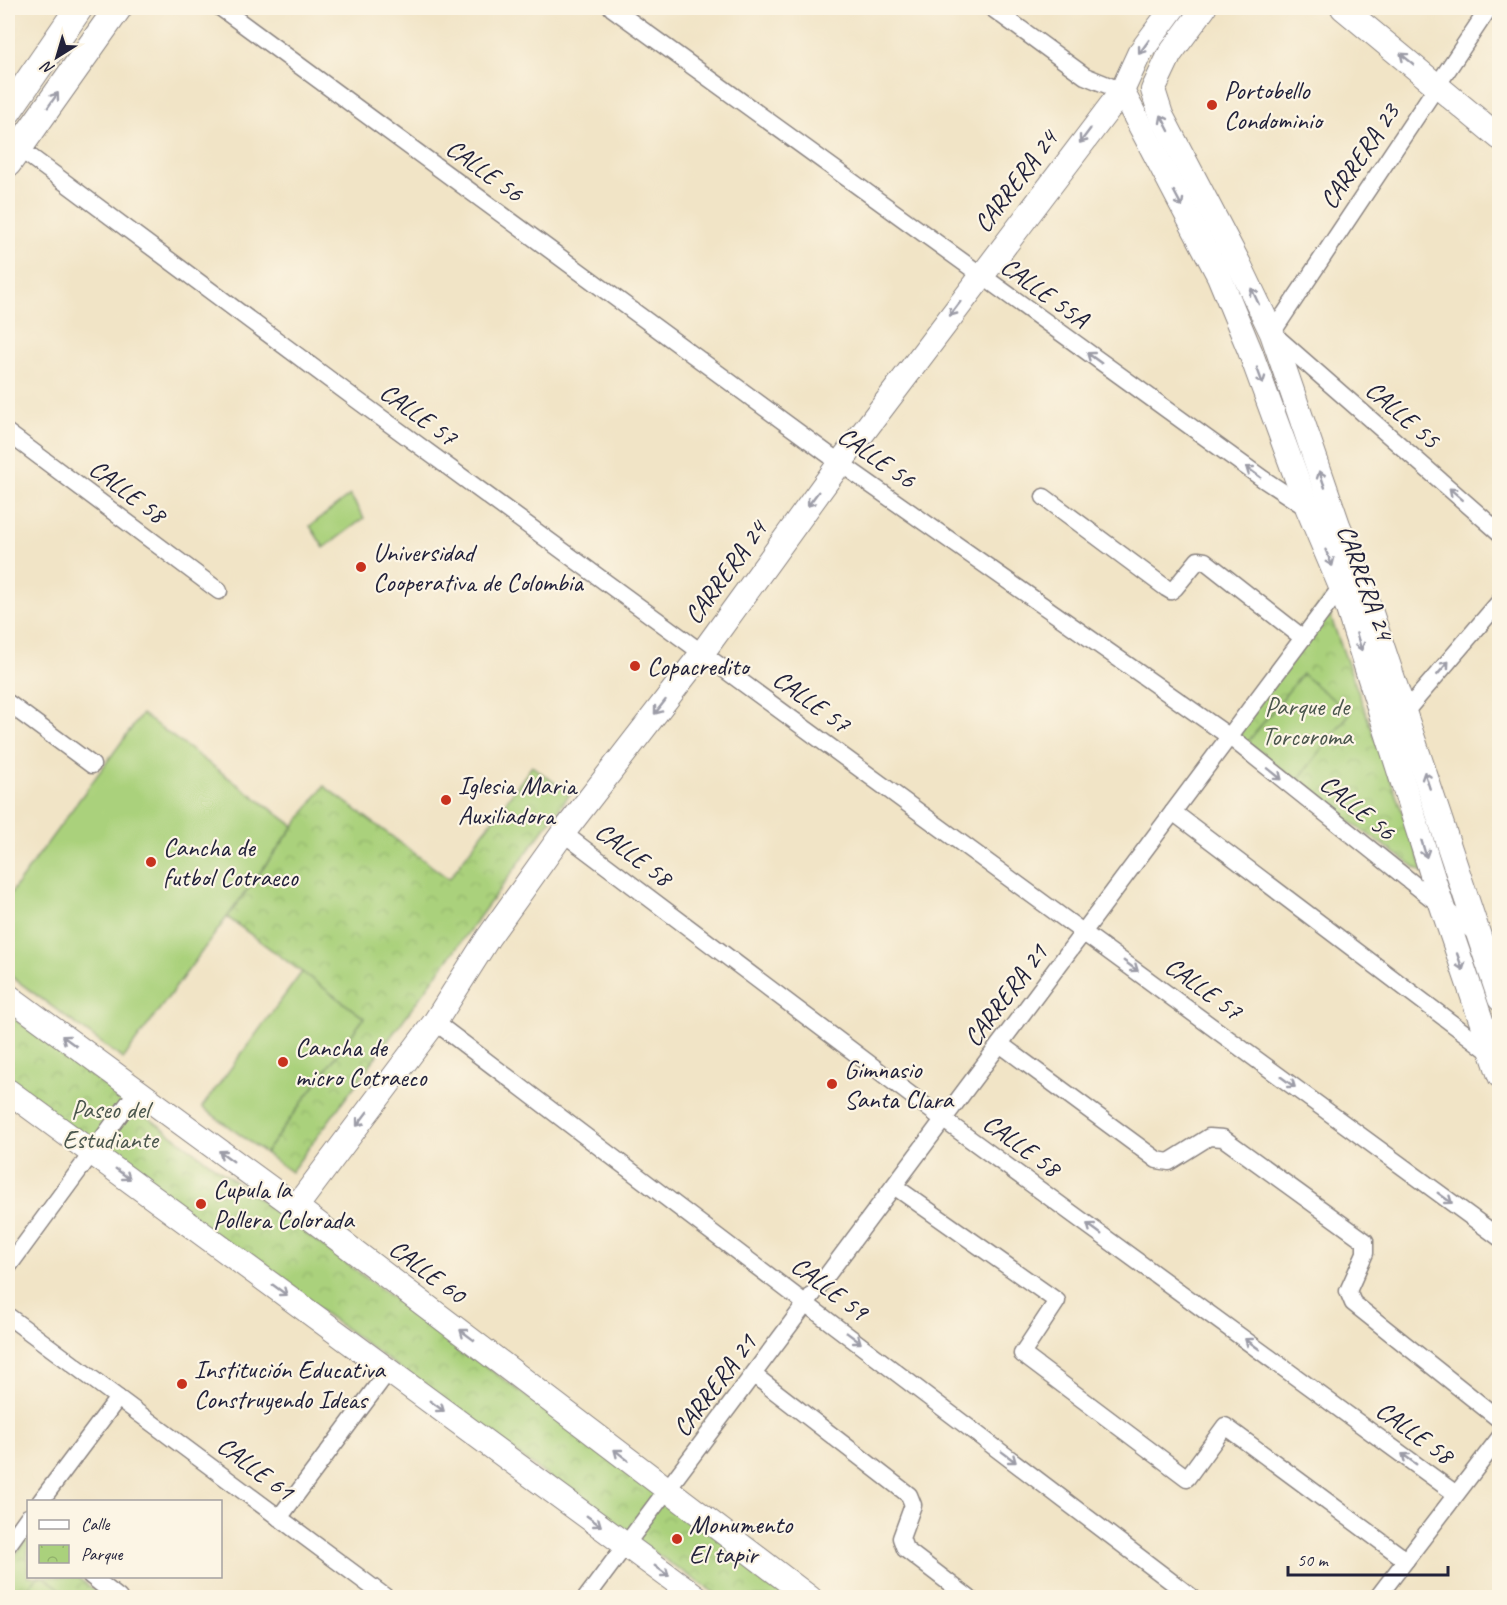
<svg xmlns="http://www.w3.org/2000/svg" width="1507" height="1605" font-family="Caveat,sans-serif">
<defs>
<pattern id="park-crowns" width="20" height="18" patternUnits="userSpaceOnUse" patternTransform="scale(1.5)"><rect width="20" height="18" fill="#aad17c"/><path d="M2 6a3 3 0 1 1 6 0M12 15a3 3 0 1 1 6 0" fill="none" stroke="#92b36c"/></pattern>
</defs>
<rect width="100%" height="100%" fill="#fcf5e5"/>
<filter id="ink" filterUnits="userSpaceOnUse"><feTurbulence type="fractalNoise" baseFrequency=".0167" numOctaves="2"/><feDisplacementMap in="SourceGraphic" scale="12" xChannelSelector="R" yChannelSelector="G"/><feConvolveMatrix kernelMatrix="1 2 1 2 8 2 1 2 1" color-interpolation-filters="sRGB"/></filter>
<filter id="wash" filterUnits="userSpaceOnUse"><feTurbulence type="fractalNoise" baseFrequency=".008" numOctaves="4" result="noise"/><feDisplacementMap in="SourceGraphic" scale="24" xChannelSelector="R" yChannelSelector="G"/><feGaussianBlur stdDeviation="1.35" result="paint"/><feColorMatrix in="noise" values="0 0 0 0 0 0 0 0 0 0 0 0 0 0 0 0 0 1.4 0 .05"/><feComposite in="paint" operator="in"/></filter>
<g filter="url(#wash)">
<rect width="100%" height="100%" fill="#f1e4c6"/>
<g fill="url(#park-crowns)" stroke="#667a5c" stroke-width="1.5">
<polygon points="1324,599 1425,874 1224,734"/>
<polygon points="532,766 570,794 291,1172 265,1153 364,1018 227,917 324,786 449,879"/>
<polygon points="8,1014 799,1597 721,1597 631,1537 8,1083"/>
<polygon points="28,1538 28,1576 77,1577 104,1597 8,1597 8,1565"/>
</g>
<g fill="#aad17c" stroke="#667a5c" stroke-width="1.5">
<polygon points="350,495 364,518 324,548 310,526"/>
<polygon points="1302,674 1350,713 1297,781 1247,743"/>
<polygon points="142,714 294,826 123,1059 8,974 8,897"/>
<polygon points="302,972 364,1018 265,1153 202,1107"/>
<polygon points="37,1577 44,1577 71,1597 21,1597"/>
</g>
</g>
<g filter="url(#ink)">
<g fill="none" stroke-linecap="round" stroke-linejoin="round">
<g stroke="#8a8380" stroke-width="19">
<g id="street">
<polyline points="221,8 840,463 1230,737 1500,953"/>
<polyline points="612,8 1263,479 1310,510"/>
<polyline points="992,8 1085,76 1122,91"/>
<polyline points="1489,8 1272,333 1500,533"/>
<polyline points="8,140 357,400 1500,1238"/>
<polyline points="8,433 219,591"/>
<polyline points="1044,497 1166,588 1171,591 1175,588 1198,560 1205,561 1303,638"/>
<polyline points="8,703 92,765"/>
<polyline points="1405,712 1500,601"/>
<polyline points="1173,812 1491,1053"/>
<polyline points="563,833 944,1120 1456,1494"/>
<polyline points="435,1022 1193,1598"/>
<polyline points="1000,1044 1157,1160 1169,1162 1209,1137 1223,1138 1365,1241 1365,1253 1348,1291 1353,1303 1500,1420"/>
<polyline points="894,1186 1057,1301 1022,1354 1187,1478 1225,1426 1406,1560"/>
<polyline points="8,1267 138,1090"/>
<polyline points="8,1316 387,1598"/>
<polyline points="754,1375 909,1495 913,1505 901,1538 905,1549 969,1598"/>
<polyline points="40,1502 118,1398"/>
<polyline points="279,1518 389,1370"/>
<polyline points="8,1545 28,1517"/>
<polyline points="91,1576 119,1598"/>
<polyline points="586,1598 1344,583"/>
<polyline points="1377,1598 1500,1437"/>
</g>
</g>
<g stroke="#8a8380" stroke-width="26">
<g id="secondary">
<polyline points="1204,8 1170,54 1153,90 1161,115 1239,264 1272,333 1338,525 1356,568 1500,999"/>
<polyline points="1343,8 1500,138"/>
<polyline points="1122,91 1219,276 1250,351 1308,509 1341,587 1442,906 1500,1076"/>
<polyline points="8,996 296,1207 810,1598"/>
<polyline points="8,1091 698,1598"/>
<polyline points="296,1207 435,1022 488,938 563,833 703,652 840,463 1122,91 1139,54 1173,8"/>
</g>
</g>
<g stroke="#8a8380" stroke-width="29">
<g id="primary">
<polyline points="8,111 79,8"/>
<polyline points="8,163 118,8"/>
</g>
</g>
<use href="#street" stroke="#fff" stroke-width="16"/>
<use href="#secondary" stroke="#fff" stroke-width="24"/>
<use href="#primary" stroke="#fff" stroke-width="27"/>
</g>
<defs><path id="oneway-shaft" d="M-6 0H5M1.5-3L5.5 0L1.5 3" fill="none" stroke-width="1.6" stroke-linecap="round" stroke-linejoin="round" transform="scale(1.5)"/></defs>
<g stroke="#9c9ca7">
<use href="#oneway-shaft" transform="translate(1144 47) rotate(126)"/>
<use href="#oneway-shaft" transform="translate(1407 59) rotate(-141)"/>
<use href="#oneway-shaft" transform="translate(53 100) rotate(-55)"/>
<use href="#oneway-shaft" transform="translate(1165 123) rotate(-117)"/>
<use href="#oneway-shaft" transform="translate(1085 136) rotate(127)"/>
<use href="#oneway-shaft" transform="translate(1178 199) rotate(62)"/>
<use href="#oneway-shaft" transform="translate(1255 296) rotate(-115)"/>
<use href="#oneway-shaft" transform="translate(955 309) rotate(127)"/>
<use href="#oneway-shaft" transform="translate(1094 358) rotate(-144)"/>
<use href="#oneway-shaft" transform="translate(1260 376) rotate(70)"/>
<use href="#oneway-shaft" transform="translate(1253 472) rotate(-144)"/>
<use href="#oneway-shaft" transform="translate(1322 479) rotate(-109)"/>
<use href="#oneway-shaft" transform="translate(1456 494) rotate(-139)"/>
<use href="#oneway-shaft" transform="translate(813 499) rotate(126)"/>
<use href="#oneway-shaft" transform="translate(1329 558) rotate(67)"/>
<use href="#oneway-shaft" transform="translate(1359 642) rotate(73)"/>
<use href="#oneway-shaft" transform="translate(1443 668) rotate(-50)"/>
<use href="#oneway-shaft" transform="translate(660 707) rotate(128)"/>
<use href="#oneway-shaft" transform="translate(1275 774) rotate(39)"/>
<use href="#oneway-shaft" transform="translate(1427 780) rotate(-108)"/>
<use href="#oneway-shaft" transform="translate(1424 849) rotate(73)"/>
<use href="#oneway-shaft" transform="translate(1460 962) rotate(71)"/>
<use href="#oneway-shaft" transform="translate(1131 966) rotate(36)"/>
<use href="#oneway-shaft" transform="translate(69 1041) rotate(-144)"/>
<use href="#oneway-shaft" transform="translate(1288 1082) rotate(36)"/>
<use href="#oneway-shaft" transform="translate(362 1119) rotate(127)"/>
<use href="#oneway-shaft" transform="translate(226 1156) rotate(-144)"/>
<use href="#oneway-shaft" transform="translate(123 1174) rotate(36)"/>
<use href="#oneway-shaft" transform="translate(1445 1198) rotate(36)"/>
<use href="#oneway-shaft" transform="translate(1094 1229) rotate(-144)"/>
<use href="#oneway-shaft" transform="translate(280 1290) rotate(36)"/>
<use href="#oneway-shaft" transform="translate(467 1335) rotate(-143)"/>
<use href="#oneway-shaft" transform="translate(854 1338) rotate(37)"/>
<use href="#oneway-shaft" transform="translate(1252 1344) rotate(-144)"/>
<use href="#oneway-shaft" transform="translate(437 1406) rotate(36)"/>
<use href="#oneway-shaft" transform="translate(621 1455) rotate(-142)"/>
<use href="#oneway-shaft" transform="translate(1009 1457) rotate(37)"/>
<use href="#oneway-shaft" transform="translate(1409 1459) rotate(-144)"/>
<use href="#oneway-shaft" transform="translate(594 1521) rotate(36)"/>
<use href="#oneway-shaft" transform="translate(662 1571) rotate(36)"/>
</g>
</g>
<g fill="#c8321e" stroke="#fcf5e5" stroke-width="2">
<circle cx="1212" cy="105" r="6"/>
<circle cx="361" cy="567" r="6"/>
<circle cx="635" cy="666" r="6"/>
<circle cx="446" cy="800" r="6"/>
<circle cx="151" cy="862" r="6"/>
<circle cx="283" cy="1062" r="6"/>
<circle cx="832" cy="1084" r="6"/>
<circle cx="201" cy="1204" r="6"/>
<circle cx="182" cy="1384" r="6"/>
<circle cx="677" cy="1539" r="6"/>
</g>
<g text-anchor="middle" stroke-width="4.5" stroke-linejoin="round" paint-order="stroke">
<g font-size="26" fill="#22223b" stroke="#fcf5e5" text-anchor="start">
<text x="1224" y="99">Portobello<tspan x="1224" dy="30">Condominio</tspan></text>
<text x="373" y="561">Universidad<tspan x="373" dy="30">Cooperativa de Colombia</tspan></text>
<text x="647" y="675">Copacredito</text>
<text x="458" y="794">Iglesia Maria<tspan x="458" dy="30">Auxiliadora</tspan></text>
<text x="163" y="856">Cancha de<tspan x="163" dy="30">futbol Cotraeco</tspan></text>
<text x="295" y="1056">Cancha de<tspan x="295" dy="30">micro Cotraeco</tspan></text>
<text x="844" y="1078">Gimnasio<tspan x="844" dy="30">Santa Clara</tspan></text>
<text x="213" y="1198">Cupula la<tspan x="213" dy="30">Pollera Colorada</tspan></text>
<text x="194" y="1378">Institución Educativa<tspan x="194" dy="30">Construyendo Ideas</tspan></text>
<text x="689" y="1533">Monumento<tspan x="689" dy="30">El tapir</tspan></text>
</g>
<g font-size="26" fill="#22223b" stroke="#fcf5e5">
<text transform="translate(1359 156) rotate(-56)" y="9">CARRERA 23</text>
<text transform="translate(485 170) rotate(36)" y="9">CALLE 56</text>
<text transform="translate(1015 181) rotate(-53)" y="9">CARRERA 24</text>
<text transform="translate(1045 292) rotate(36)" y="9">CALLE 55A</text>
<text transform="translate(419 414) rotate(36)" y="9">CALLE 57</text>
<text transform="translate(1403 414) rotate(41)" y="9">CALLE 55</text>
<text transform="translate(877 457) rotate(35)" y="9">CALLE 56</text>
<text transform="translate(128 491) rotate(37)" y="9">CALLE 58</text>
<text transform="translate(725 572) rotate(-54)" y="9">CARRERA 24</text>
<text transform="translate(1366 582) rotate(70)" y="9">CARRERA 24</text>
<text transform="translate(812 701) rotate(36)" y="9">CALLE 57</text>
<text transform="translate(1358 807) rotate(39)" y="9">CALLE 56</text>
<text transform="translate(634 854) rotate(37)" y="9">CALLE 58</text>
<text transform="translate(1204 988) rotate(36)" y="9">CALLE 57</text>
<text transform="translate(1005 995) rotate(-53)" y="9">CARRERA 21</text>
<text transform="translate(1022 1145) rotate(36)" y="9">CALLE 58</text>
<text transform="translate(428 1271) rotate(37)" y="9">CALLE 60</text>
<text transform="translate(830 1288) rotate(37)" y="9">CALLE 59</text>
<text transform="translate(714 1385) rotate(-53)" y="9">CARRERA 21</text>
<text transform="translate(1415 1432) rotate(36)" y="9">CALLE 58</text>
<text transform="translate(256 1468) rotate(37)" y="9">CALLE 61</text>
</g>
<g font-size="26" fill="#4b574e" stroke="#fcf5e5">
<text x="1307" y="715">Parque de<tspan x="1307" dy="30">Torcoroma</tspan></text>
<text x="110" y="1118">Paseo del<tspan x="110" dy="30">Estudiante</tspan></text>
</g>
</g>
<rect width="1507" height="1605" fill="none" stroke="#fcf5e5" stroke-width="30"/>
<rect x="27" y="1500" width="195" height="78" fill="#fcf5e5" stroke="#a5a1a1" stroke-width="1.5"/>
<rect x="39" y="1520" width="30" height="9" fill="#ffffff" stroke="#a5a1a1" stroke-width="1.5"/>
<text x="81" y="1530" font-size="18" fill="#22223b">Calle</text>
<rect x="39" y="1545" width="30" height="18" fill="url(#park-crowns)" stroke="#a5a1a1" stroke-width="1.5"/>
<text x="81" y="1560" font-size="18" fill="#22223b">Parque</text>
<g transform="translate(57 57) rotate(217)" stroke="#fcf5e5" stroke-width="4.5" paint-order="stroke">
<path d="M0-4.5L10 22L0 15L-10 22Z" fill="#22223b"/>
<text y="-9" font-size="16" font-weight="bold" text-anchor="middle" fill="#22223b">N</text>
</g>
<path d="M1288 1566v9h160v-9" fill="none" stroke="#22223b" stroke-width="3"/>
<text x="1297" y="1566" font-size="18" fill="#22223b" stroke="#fcf5e5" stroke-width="4.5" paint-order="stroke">50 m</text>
</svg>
